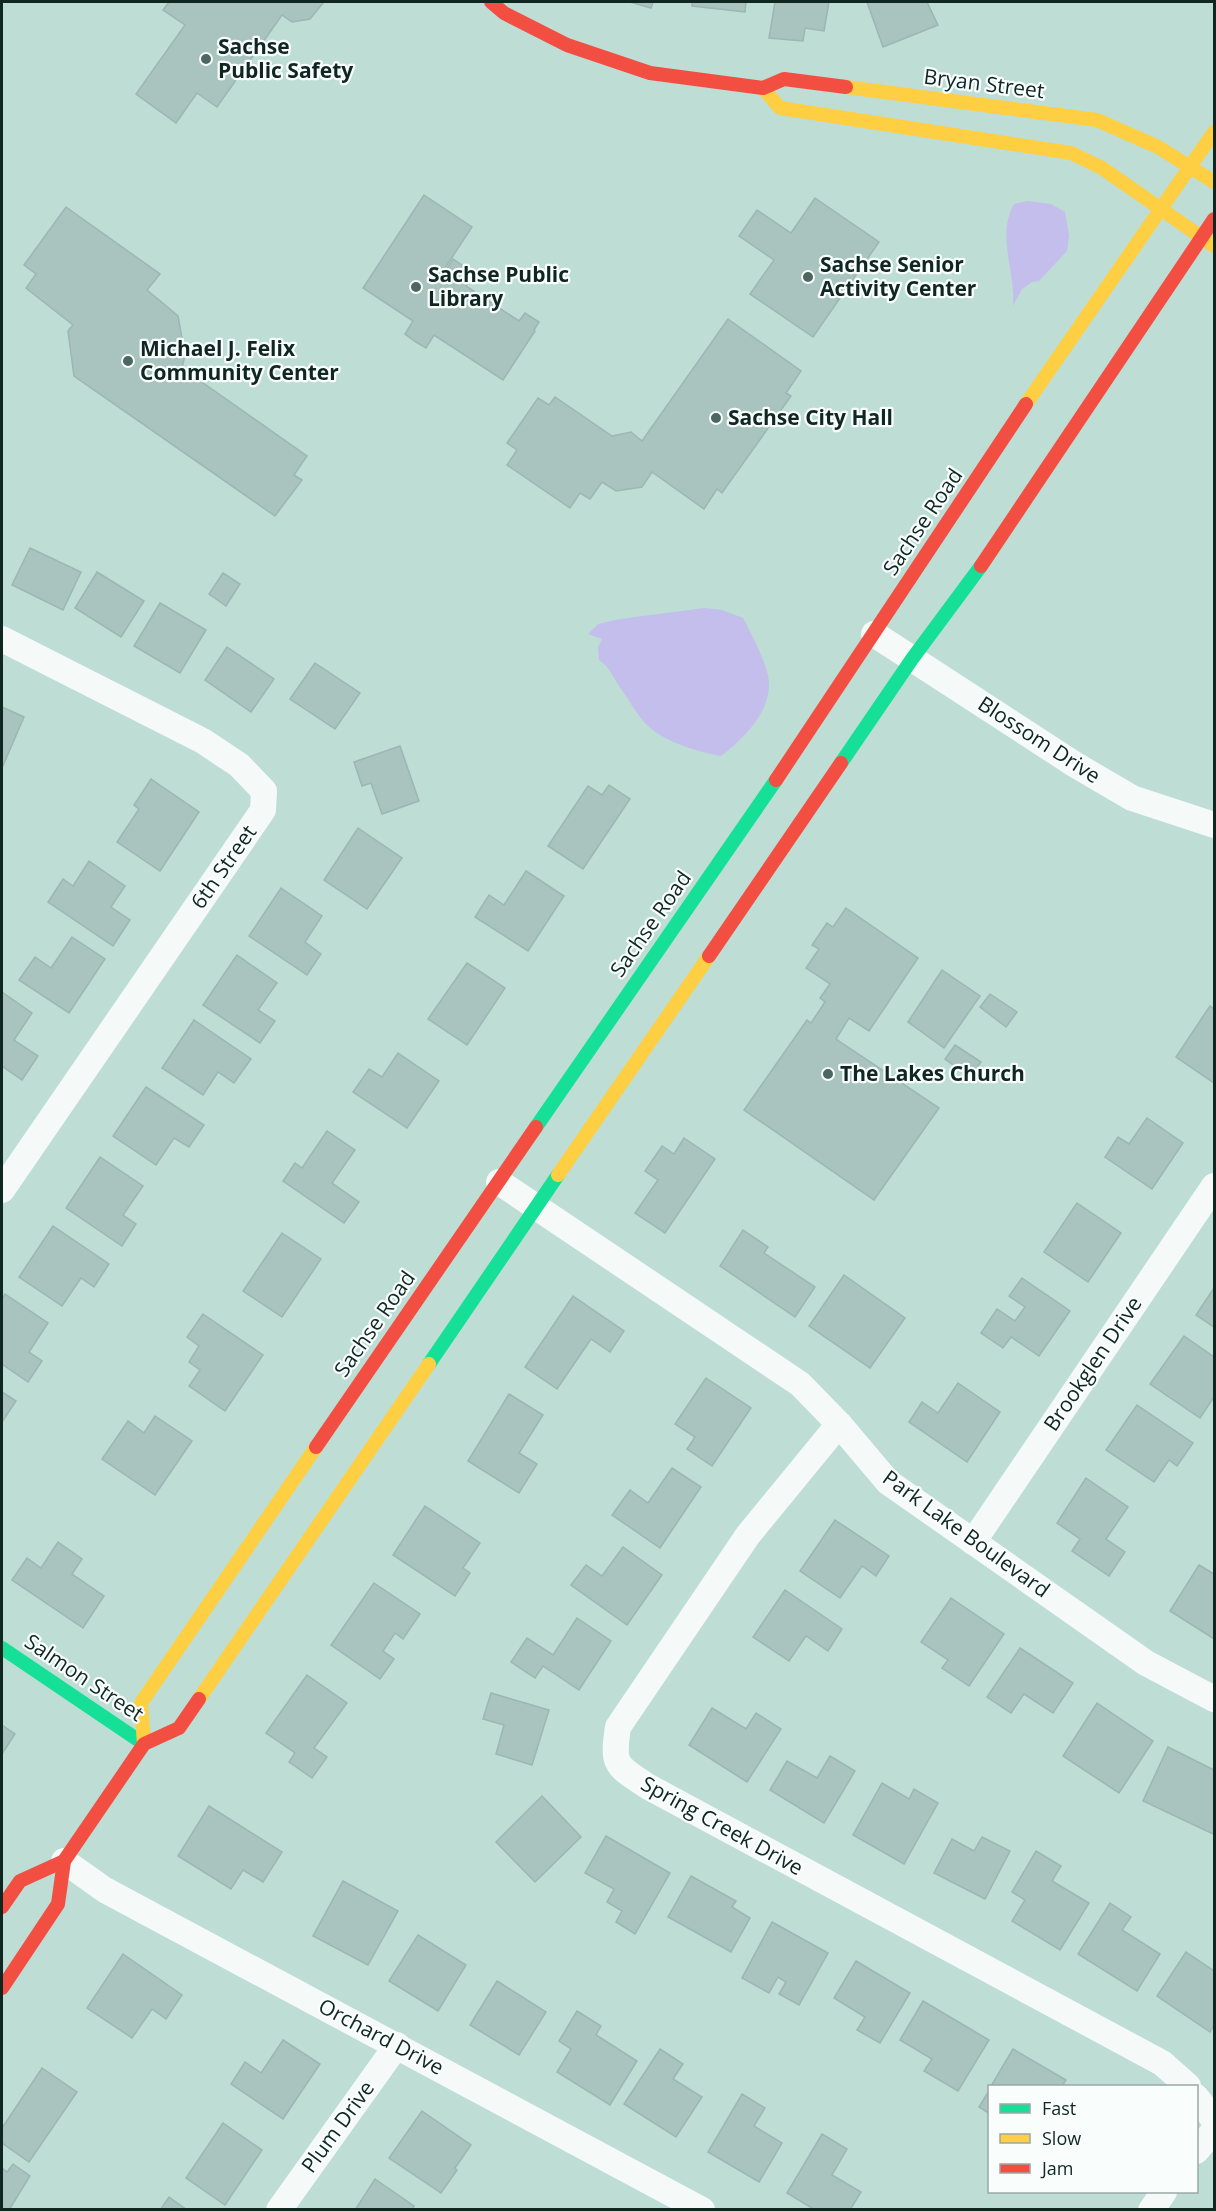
<svg xmlns="http://www.w3.org/2000/svg" width="1216" height="2211" font-family="'Open Sans',sans-serif">
<rect width="100%" height="100%" fill="#bdddd5"/>
<g fill="#c3beec">
<path d="M 1028,201 L 1051,204 L 1065,212 L 1069,235 L 1067,251 L 1039,281 L 1032,282 L 1022,289 L 1013,306 C 1016,272 996,236 1014,204 Z"/>
<path d="M 705,608 L 722,610 L 743,618 C 751,633 769,667 769,684 C 769,714 743,739 721,756 C 696,751 663,742 645,723 C 636,713 629,700 621,689 C 614,679 610,667 599,660 L 598,647 L 602,639 L 588,634 L 598,624 L 620,619 Z"/>
</g>
<g fill="#a9c3bf" stroke="#9db6b3" stroke-width="1.5">
<polygon points="169,2 322,2 323,3 310,19 292,22 282,15 217,107 197,93 176,123 136,94 185,25 163,10"/>
<polygon points="630,2 653,2 651,8"/>
<polygon points="692,2 746,2 745,12 692,6"/>
<polygon points="775,2 829,2 824,31 805,28 803,41 769,38"/>
<polygon points="867,2 927,2 938,25 883,47"/>
<polygon points="424,195 472,227 443,271 445,272 453,259 474,273 466,286 519,321 525,313 539,322 534,330 535,331 503,380 434,335 426,348 416,342 405,334 413,321 363,288"/>
<polygon points="815,198 879,242 813,337 750,294 774,260 739,236 757,210 791,233"/>
<polygon points="66,207 160,274 147,290 178,316 185,355 182,368 307,456 294,475 302,480 275,516 74,376 68,331 73,325 26,288 36,274 24,265"/>
<polygon points="728,319 801,371 786,393 791,396 722,493 717,489 704,509 652,472 642,487 616,491 602,482 590,499 580,493 570,508 507,465 517,450 507,443 538,398 549,405 555,397 612,436 631,432 642,441"/>
<polygon points="30,548 81,572 63,610 12,585"/>
<polygon points="97,572 144,601 121,637 75,608"/>
<polygon points="223,573 240,584 226,606 209,594"/>
<polygon points="160,603 206,630 180,673 134,646"/>
<polygon points="227,647 274,679 251,712 205,680"/>
<polygon points="315,663 360,693 335,729 290,699"/>
<polygon points="2,707 24,717 2,768"/>
<polygon points="400,746 419,801 382,814 371,783 362,786 354,762"/>
<polygon points="151,779 199,812 160,871 117,842 139,809 134,805"/>
<polygon points="609,785 630,799 583,869 548,846 588,786 602,795"/>
<polygon points="358,828 402,858 367,909 324,880"/>
<polygon points="89,861 125,886 111,907 130,920 113,946 48,902 63,879 73,886"/>
<polygon points="526,871 564,896 528,951 475,917 489,895 504,905"/>
<polygon points="281,888 322,916 305,942 321,954 307,975 249,936"/>
<polygon points="846,908 918,958 869,1031 849,1018 836,1039 939,1108 874,1200 744,1110 807,1020 811,1023 825,1002 820,998 830,984 806,968 819,949 812,945 827,923 833,927"/>
<polygon points="72,937 105,959 69,1013 19,980 35,957 51,968"/>
<polygon points="237,955 277,983 258,1010 275,1021 260,1043 203,1005"/>
<polygon points="467,963 505,988 467,1045 428,1019"/>
<polygon points="942,970 980,996 944,1048 908,1022"/>
<polygon points="2,992 32,1013 14,1040 38,1056 22,1080 2,1066"/>
<polygon points="990,994 1017,1012 1006,1027 980,1007"/>
<polygon points="1210,1006 1214,1009 1214,1083 1176,1057"/>
<polygon points="194,1020 251,1059 234,1083 218,1072 203,1095 162,1068"/>
<polygon points="955,1045 981,1062 970,1077 945,1059"/>
<polygon points="398,1053 439,1081 407,1128 353,1092 369,1069 382,1077"/>
<polygon points="146,1087 204,1125 189,1147 174,1138 156,1165 113,1136"/>
<polygon points="1147,1118 1183,1143 1152,1189 1105,1157 1118,1137 1129,1144"/>
<polygon points="327,1131 355,1150 332,1183 359,1202 344,1223 283,1181 295,1163 302,1168"/>
<polygon points="684,1138 715,1159 665,1233 635,1213 658,1180 645,1171 662,1146 674,1154"/>
<polygon points="100,1157 143,1186 123,1215 136,1224 122,1246 66,1208"/>
<polygon points="1077,1203 1121,1233 1088,1282 1044,1252"/>
<polygon points="53,1226 109,1264 94,1287 81,1278 62,1306 19,1277"/>
<polygon points="743,1230 768,1247 764,1253 815,1287 795,1317 720,1266"/>
<polygon points="282,1233 321,1259 282,1317 243,1291"/>
<polygon points="844,1275 905,1318 870,1368 809,1326"/>
<polygon points="1022,1278 1070,1311 1039,1356 1011,1337 1003,1348 981,1333 997,1309 1015,1321 1025,1307 1009,1296"/>
<polygon points="1214,1288 1214,1327 1196,1315"/>
<polygon points="5,1294 48,1323 29,1352 42,1361 28,1382 2,1364 2,1299"/>
<polygon points="573,1296 624,1331 610,1352 591,1339 557,1389 525,1367"/>
<polygon points="203,1314 263,1355 225,1411 189,1386 200,1370 189,1362 199,1346 187,1337"/>
<polygon points="1184,1336 1214,1357 1214,1397 1200,1418 1150,1384"/>
<polygon points="706,1378 751,1408 712,1466 687,1449 695,1437 675,1424"/>
<polygon points="958,1383 1000,1412 967,1462 909,1422 922,1402 938,1413"/>
<polygon points="2,1392 16,1401 2,1422"/>
<polygon points="509,1394 543,1415 519,1453 537,1464 519,1493 468,1461"/>
<polygon points="1137,1405 1193,1443 1177,1466 1169,1460 1154,1482 1106,1450"/>
<polygon points="155,1416 192,1441 155,1495 102,1459 128,1421 144,1433"/>
<polygon points="672,1468 701,1487 660,1548 612,1515 630,1490 648,1503"/>
<polygon points="1086,1478 1128,1507 1106,1539 1125,1552 1109,1576 1072,1551 1080,1539 1057,1523"/>
<polygon points="425,1506 480,1543 463,1568 470,1573 455,1596 393,1555"/>
<polygon points="835,1520 889,1556 876,1576 862,1566 840,1598 800,1571"/>
<polygon points="58,1542 82,1559 72,1574 104,1596 83,1628 12,1580 27,1558 41,1568"/>
<polygon points="623,1547 662,1575 627,1625 571,1585 586,1565 602,1576"/>
<polygon points="1199,1565 1214,1574 1214,1639 1170,1611"/>
<polygon points="374,1583 420,1614 403,1639 395,1633 383,1651 394,1659 380,1679 331,1645"/>
<polygon points="785,1590 842,1629 828,1651 806,1636 789,1661 753,1637"/>
<polygon points="951,1598 1004,1634 969,1686 942,1668 948,1660 921,1642"/>
<polygon points="577,1618 611,1641 579,1690 543,1666 535,1678 511,1662 527,1638 553,1655"/>
<polygon points="1020,1648 1073,1683 1053,1713 1024,1694 1011,1713 987,1697"/>
<polygon points="307,1675 347,1703 314,1748 327,1757 312,1778 289,1762 295,1753 266,1733"/>
<polygon points="491,1693 549,1710 532,1765 496,1754 504,1725 483,1719"/>
<polygon points="1097,1703 1153,1741 1119,1793 1063,1756"/>
<polygon points="712,1708 746,1729 756,1713 781,1729 747,1782 689,1745"/>
<polygon points="2,1725 15,1734 2,1754"/>
<polygon points="1168,1747 1214,1770 1214,1830 1213,1834 1143,1801"/>
<polygon points="830,1756 855,1771 824,1823 770,1790 787,1761 817,1778"/>
<polygon points="882,1783 909,1799 914,1789 938,1803 904,1864 853,1835"/>
<polygon points="542,1796 581,1837 535,1882 496,1842"/>
<polygon points="209,1806 282,1852 263,1882 243,1870 231,1889 178,1856"/>
<polygon points="606,1836 670,1873 635,1934 616,1922 622,1911 607,1902 614,1889 585,1873"/>
<polygon points="982,1837 1010,1851 985,1899 934,1873 952,1839 974,1851"/>
<polygon points="1036,1851 1061,1866 1052,1881 1089,1903 1060,1950 1012,1921 1025,1900 1012,1892"/>
<polygon points="691,1876 736,1901 732,1907 750,1918 731,1952 668,1917"/>
<polygon points="343,1881 398,1911 368,1965 313,1936"/>
<polygon points="1110,1903 1131,1917 1122,1930 1160,1954 1137,1991 1078,1954"/>
<polygon points="772,1922 828,1953 799,2005 779,1994 786,1982 778,1977 769,1993 742,1978"/>
<polygon points="418,1935 466,1965 438,2011 389,1981"/>
<polygon points="1186,1952 1214,1971 1214,2025 1210,2032 1157,1996"/>
<polygon points="123,1954 182,1995 166,2019 152,2009 132,2038 87,2008"/>
<polygon points="856,1961 910,1993 880,2043 857,2030 865,2017 834,1998"/>
<polygon points="497,1981 546,2012 519,2055 470,2025"/>
<polygon points="923,2001 989,2040 958,2091 924,2071 932,2059 900,2040"/>
<polygon points="577,2011 601,2026 596,2035 637,2061 610,2105 557,2072 571,2049 559,2041"/>
<polygon points="283,2040 320,2064 283,2119 231,2084 245,2062 261,2073"/>
<polygon points="660,2049 683,2064 673,2079 702,2097 676,2137 624,2104"/>
<polygon points="1013,2049 1066,2080 1062,2086 991,2086"/>
<polygon points="42,2068 77,2092 29,2162 2,2143 2,2128"/>
<polygon points="990,2089 990,2114 979,2107"/>
<polygon points="742,2094 765,2108 754,2126 782,2143 759,2182 708,2152"/>
<polygon points="422,2111 471,2145 455,2168 457,2170 441,2193 389,2158"/>
<polygon points="223,2123 262,2150 225,2205 186,2178"/>
<polygon points="822,2134 847,2149 832,2175 861,2192 850,2210 815,2210 787,2193"/>
<polygon points="13,2164 30,2176 9,2210 2,2210 2,2168 7,2172"/>
<polygon points="375,2179 414,2206 412,2210 355,2210"/>
<polygon points="169,2197 187,2210 160,2210"/>
</g>
<g fill="none" stroke-linecap="round" stroke-linejoin="round">
<g stroke="#f5faf9" stroke-width="26">
<polyline points="874,634 1074,764 1132,798 1214,825"/>
<polyline points="2,639 203,741 239,765 264,791 263,810 2,1190"/>
<polyline points="499,1182 800,1384 839,1424 888,1482 1146,1663 1214,1699"/>
<path d="M 839,1424 L 748,1535 L 618,1727 C 612,1766 616,1765 647,1786 L 1162,2063 L 1188,2086"/>
<polyline points="973,1542 1214,1186"/>
<polyline points="64,1861 105,1890 702,2210"/>
<polyline points="1196,2097 1214,2120"/>
<polyline points="1196,2151 1214,2131"/>
<polyline points="279,2210 397,2045"/>
<polyline points="1151,2210 1164,2192"/>
</g>
<g stroke="#16e098" stroke-width="14">
<polyline points="841,763 912,659 981,566"/>
<polyline points="536,1127 776,780"/>
<polyline points="429,1364 558,1175"/>
<polyline points="2,1648 144,1744"/>
</g>
<g stroke="#ffcf43" stroke-width="14">
<polyline points="846,87 1097,120 1158,147 1214,182"/>
<polyline points="763,88 780,108 1071,153 1102,168 1214,246"/>
<polyline points="1026,404 1214,132"/>
<polyline points="558,1175 709,956"/>
<polyline points="199,1699 429,1364"/>
<polyline points="144,1744 141,1703 316,1447"/>
</g>
<g stroke="#f24e42" stroke-width="14">
<polyline points="491,2 504,13 567,45 650,73 763,88 784,79 846,87"/>
<polyline points="981,566 1214,219"/>
<polyline points="776,780 1026,404"/>
<polyline points="709,956 841,763"/>
<polyline points="316,1447 536,1127"/>
<polyline points="2,1907 20,1881 64,1861"/>
<polyline points="2,1988 58,1904 64,1861 144,1744 179,1728 199,1699"/>
</g>
</g>
<g fill="#4c6660" stroke="#f9fefd" stroke-width="2">
<circle cx="206" cy="59" r="6"/>
<circle cx="808" cy="277" r="6"/>
<circle cx="416" cy="287" r="6"/>
<circle cx="128" cy="361" r="6"/>
<circle cx="716" cy="418" r="6"/>
<circle cx="828" cy="1074" r="6"/>
</g>
<g text-anchor="middle" stroke-width="4.5" stroke-linejoin="round" paint-order="stroke">
<g font-size="21" font-weight="bold" fill="#0f2621" stroke="#f9fefd" text-anchor="start">
<text x="218" y="54">Sachse<tspan x="218" dy="24">Public Safety</tspan></text>
<text x="820" y="272">Sachse Senior<tspan x="820" dy="24">Activity Center</tspan></text>
<text x="428" y="282">Sachse Public<tspan x="428" dy="24">Library</tspan></text>
<text x="140" y="356">Michael J. Felix<tspan x="140" dy="24">Community Center</tspan></text>
<text x="728" y="425">Sachse City Hall</text>
<text x="840" y="1081">The Lakes Church</text>
</g>
<g font-size="21" fill="#0f2621" stroke="#f9fefd">
<text transform="translate(984 84) rotate(7)" y="7">Bryan Street</text>
<text transform="translate(923 522) rotate(-56)" y="7">Sachse Road</text>
<text transform="translate(1039 740) rotate(33)" y="7">Blossom Drive</text>
<text transform="translate(224 867) rotate(-55)" y="7">6th Street</text>
<text transform="translate(651 924) rotate(-55)" y="7">Sachse Road</text>
<text transform="translate(375 1324) rotate(-55)" y="7">Sachse Road</text>
<text transform="translate(1093 1364) rotate(-56)" y="7">Brookglen Drive</text>
<text transform="translate(966 1534) rotate(36)" y="7">Park Lake Boulevard</text>
<text transform="translate(84 1678) rotate(34)" y="7">Salmon Street</text>
<text transform="translate(722 1826) rotate(29)" y="7">Spring Creek Drive</text>
<text transform="translate(381 2037) rotate(28)" y="7">Orchard Drive</text>
<text transform="translate(338 2127) rotate(-54)" y="7">Plum Drive</text>
</g>
</g>
<rect width="1216" height="2211" fill="none" stroke="#0f2621" stroke-width="6"/>
<rect x="988" y="2085" width="210" height="108" fill="#f9fefd" stroke="#9ba8a5" stroke-width="1.5"/>
<rect x="1000" y="2104" width="30" height="9" fill="#16e098" stroke="#9ba8a5" stroke-width="1.5"/>
<text x="1042" y="2115" font-size="18" fill="#0f2621">Fast</text>
<rect x="1000" y="2134" width="30" height="9" fill="#ffcf43" stroke="#9ba8a5" stroke-width="1.5"/>
<text x="1042" y="2145" font-size="18" fill="#0f2621">Slow</text>
<rect x="1000" y="2164" width="30" height="9" fill="#f24e42" stroke="#9ba8a5" stroke-width="1.5"/>
<text x="1042" y="2175" font-size="18" fill="#0f2621">Jam</text>
</svg>
